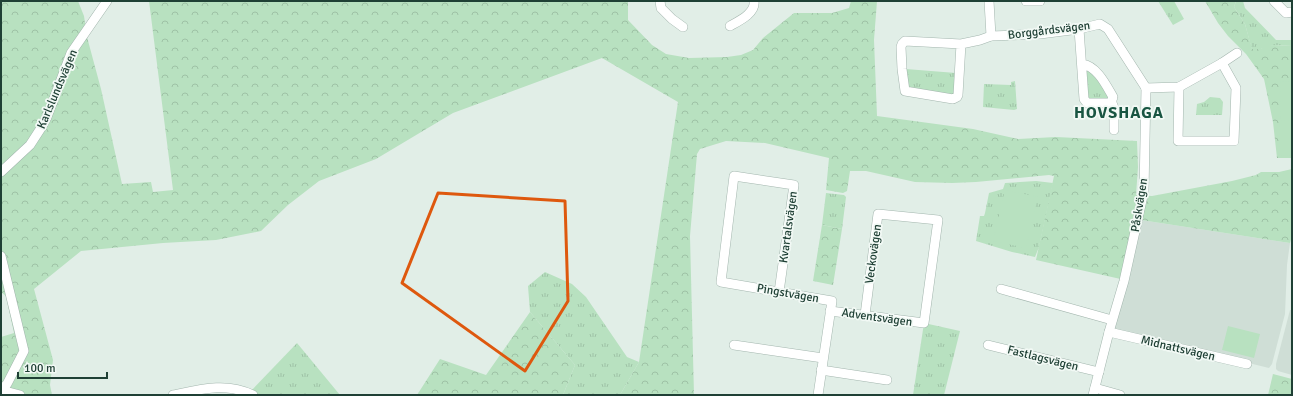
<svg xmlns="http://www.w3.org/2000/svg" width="1293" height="396" font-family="Signika,sans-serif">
<defs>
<pattern id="grass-tufts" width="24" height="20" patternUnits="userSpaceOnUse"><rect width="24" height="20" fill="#b8e1c0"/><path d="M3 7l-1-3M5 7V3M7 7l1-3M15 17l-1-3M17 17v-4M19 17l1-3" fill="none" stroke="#9ec2a6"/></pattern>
<pattern id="forest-crowns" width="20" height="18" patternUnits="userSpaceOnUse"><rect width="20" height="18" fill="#b8e1c0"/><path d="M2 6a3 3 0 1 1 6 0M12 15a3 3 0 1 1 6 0" fill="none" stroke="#9ec2a6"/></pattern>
</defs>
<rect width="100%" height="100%" fill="#e1eee7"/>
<g fill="#cfded6">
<polygon points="1141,220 1290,243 1287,265 1285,314 1272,364 1269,368 1114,330"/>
<polygon points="1290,310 1292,310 1292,375 1278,371 1276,369 1276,364"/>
</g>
<g fill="url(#grass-tufts)">
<polygon points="1158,1 1174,1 1184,19 1173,25"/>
<polygon points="1236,1 1243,1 1245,8 1276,40 1292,40 1292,46 1274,45 1261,49 1252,50 1245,24 1234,7"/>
<polygon points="906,69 956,73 955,91 952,96 908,88"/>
<polygon points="1085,70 1094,71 1110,99 1089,101"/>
<polygon points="1015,81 1017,109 1014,110 983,107 984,84 1011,85 1011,82"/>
<polygon points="1210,97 1220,98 1223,102 1222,115 1196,115 1197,104 1204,102"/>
<polygon points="1036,181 1053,183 1039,247 1035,257 1012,252 976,241 980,216 984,216 985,213 989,193 1003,189 1005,183"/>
<polygon points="826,193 844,195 846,197 842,229 822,225"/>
<polygon points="545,272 572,284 586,297 627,357 639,362 620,395 563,395 575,365 530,312 528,286"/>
<polygon points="924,323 960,331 944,395 913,395"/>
<polygon points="297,343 340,395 258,395 251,391"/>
</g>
<g fill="url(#forest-crowns)">
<polygon points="1,1 78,1 84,16 87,37 101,89 122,184 151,182 153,192 173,190 149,1 628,1 628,20 652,45 666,54 689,58 727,57 741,55 753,50 763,38 794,13 832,13 849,8 851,1 877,1 874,40 877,116 973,129 1018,139 1056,137 1137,141 1138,167 1136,195 1152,196 1232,181 1256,175 1261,172 1279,172 1292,169 1292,236 1290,243 1141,220 1125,280 1036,260 1054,176 1049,175 976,182 952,183 915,182 866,171 850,171 847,191 843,193 826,190 829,158 765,143 726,141 700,149 697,154 690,236 694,395 620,395 639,362 678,102 602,58 453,113 376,159 319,181 288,205 261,231 216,240 163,243 81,251 34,289 53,360 50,385 52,395 1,395 1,337 14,333 6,296 1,292"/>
<polygon points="1205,1 1236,1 1234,7 1245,24 1252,49 1261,49 1265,46 1274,45 1292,46 1292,158 1277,158 1273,122 1264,79 1246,54 1228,36 1218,23"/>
<polygon points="822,225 842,229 833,285 813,281"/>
<polygon points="530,312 575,365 563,395 417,395 440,359 486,375"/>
<polygon points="1273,374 1292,379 1292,395 1268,395"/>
</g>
<g fill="#b8e1c0">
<polygon points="1280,81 1292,82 1292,121 1281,120"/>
<polygon points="1280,123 1292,123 1292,156 1279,155"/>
<polygon points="1005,190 1038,197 1026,248 993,241"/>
<polygon points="1228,326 1260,334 1254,358 1222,350"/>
</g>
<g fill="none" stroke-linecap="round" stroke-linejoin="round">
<g stroke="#a3b6ae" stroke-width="10">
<g id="minor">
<polyline points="660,1 661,8 672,19 683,27"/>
<polyline points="989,1 991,36"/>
<polyline points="1026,1 1040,1"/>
<polyline points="1274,1 1286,13 1292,12"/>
<path d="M 730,26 C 739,21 756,13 754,1"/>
<path d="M 1079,29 L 1084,99 L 1087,103 L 1111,103 L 1113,97 C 1106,85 1097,66 1082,64"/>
<polyline points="961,44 958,95 957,97 953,99 905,91 902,69 901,47 902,44 905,41 961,44 980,40 991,36 1040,34 1079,29 1100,24 1108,29 1146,88"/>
<polyline points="1179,87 1178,141 1234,141 1236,88 1222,63"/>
<polyline points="1146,88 1179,87 1222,63 1237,53"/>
<polyline points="1112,103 1114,108 1114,130"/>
<polyline points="1,172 30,145 41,128 47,117 71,53 107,1"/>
<polyline points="1,256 24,351 7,384 1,390 20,395"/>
<polyline points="1001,289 1112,320"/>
<polyline points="779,292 794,185 734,176 721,282 832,301 818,395"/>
<polyline points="830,311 924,323 938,220 878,214 865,315"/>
<polyline points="1109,332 1247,364"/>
<polyline points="734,345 823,358"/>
<polyline points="988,345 1099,372"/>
<polyline points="821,370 887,380"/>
<polyline points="1095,388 1120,395"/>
<path d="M 173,395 C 201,389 227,382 253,395"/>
<polyline points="1093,395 1109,332 1124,281 1144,191 1146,88"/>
</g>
</g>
<use href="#minor" stroke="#fff" stroke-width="9"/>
</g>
<path fill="none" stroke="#de580e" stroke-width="3" stroke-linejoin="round" d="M 438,193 L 565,201 L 568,301 L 525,371 L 402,283 Z"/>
<g text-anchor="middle" stroke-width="3.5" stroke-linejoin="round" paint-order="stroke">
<g font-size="12" fill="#1f4035" stroke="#f2f9f5">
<text transform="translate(1049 30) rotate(-7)" y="4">Borggårdsvägen</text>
<text transform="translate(57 89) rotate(-67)" y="4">Karlslundsvägen</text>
<text transform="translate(1139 205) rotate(-81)" y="4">Påskvägen</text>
<text transform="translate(788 227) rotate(-82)" y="4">Kvartalsvägen</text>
<text transform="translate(873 254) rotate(-82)" y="4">Veckovägen</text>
<text transform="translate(788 293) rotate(10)" y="4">Pingstvägen</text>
<text transform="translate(877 317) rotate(8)" y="4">Adventsvägen</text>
<text transform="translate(1178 348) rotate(13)" y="4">Midnattsvägen</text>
<text transform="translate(1043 358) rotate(14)" y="4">Fastlagsvägen</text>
</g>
<g font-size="16" font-weight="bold" letter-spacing="1" fill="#195542" stroke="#f2f9f5">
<text x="1119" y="118">HOVSHAGA</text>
</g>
</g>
<rect width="1293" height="396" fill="none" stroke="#1f4035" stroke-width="4"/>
<path d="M18 372v6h89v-6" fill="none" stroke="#1f4035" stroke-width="2"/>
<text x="24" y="372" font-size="12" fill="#1f4035" stroke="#f2f9f5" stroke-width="3" paint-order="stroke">100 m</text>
</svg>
